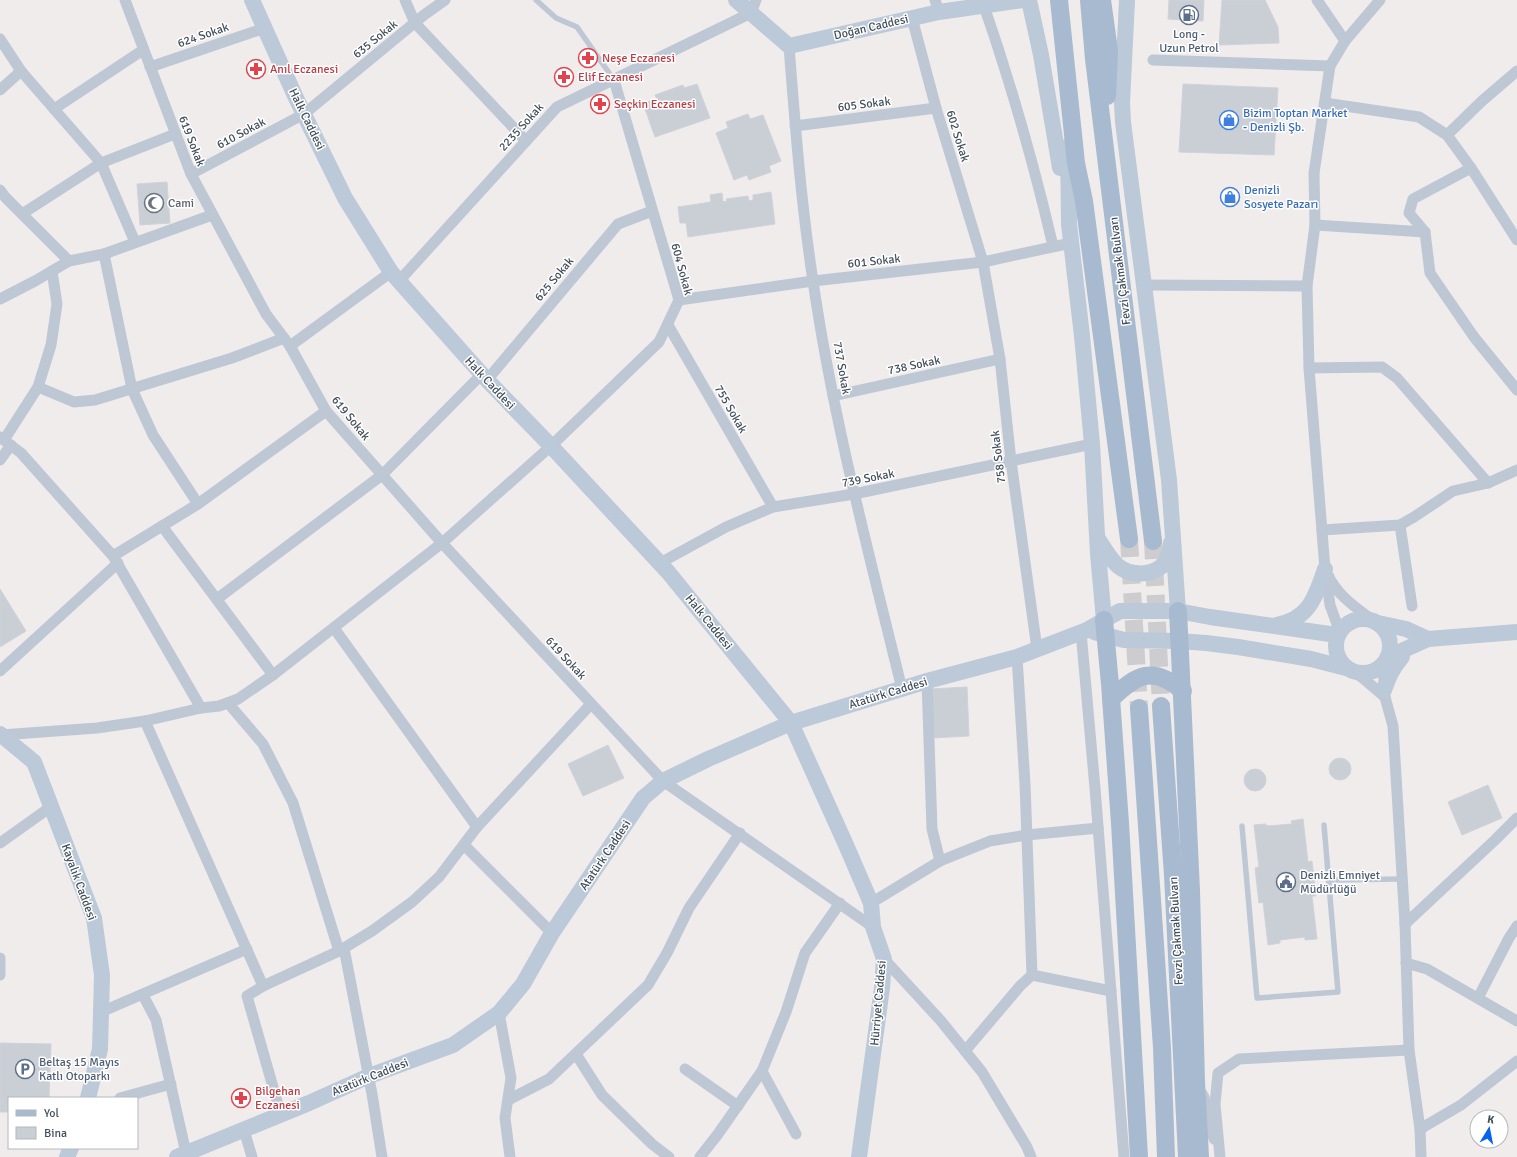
<svg xmlns="http://www.w3.org/2000/svg" width="1517" height="1157" font-family="Signika,sans-serif">
<rect width="100%" height="100%" fill="#f0ecec"/>
<g fill="#caced5" stroke="#cfd2d9">
<polygon points="1169,0 1204,0 1203,21 1168,19"/>
<polygon points="1222,0 1265,0 1278,27 1279,43 1219,45"/>
<polygon points="697,84 710,118 655,137 643,103 657,99 655,95 683,85 684,88"/>
<polygon points="1183,84 1278,88 1274,155 1179,152"/>
<polygon points="748,114 750,119 763,115 781,161 769,166 771,172 749,180 747,175 734,180 716,133 728,128 726,122"/>
<polygon points="167,182 170,223 140,225 137,184"/>
<polygon points="771,192 775,224 688,237 686,223 680,223 678,207 711,202 710,195 722,193 723,202 727,201 726,199 748,196 749,201 753,200 753,195"/>
<polygon points="0,589 26,631 0,647"/>
<polygon points="967,687 969,736 932,738 930,689"/>
<polygon points="608,745 624,778 583,796 568,764"/>
<circle cx="1340" cy="769" r="11"/>
<circle cx="1255" cy="780" r="11"/>
<polygon points="1488,785 1502,818 1462,835 1448,802"/>
<polygon points="1303,819 1308,862 1312,861 1316,896 1312,896 1317,939 1305,940 1305,937 1280,940 1280,943 1268,945 1263,902 1259,903 1255,868 1259,867 1254,825 1266,824 1266,826 1292,824 1291,821"/>
<polygon points="0,1043 51,1044 49,1098 9,1098 9,1112 0,1112"/>
</g>
<g fill="none" stroke-linecap="round" stroke-linejoin="round">
<g stroke="#cdcdcf" stroke-width="18" stroke-dasharray="18 9" stroke-linecap="butt">
<polyline points="1129,539 1139,708"/>
<polyline points="1153,541 1161,706"/>
</g>
<g stroke="#bec8d4" stroke-width="5.5">
<polyline points="536,0 556,18 577,27 614,80"/>
<polyline points="1242,826 1257,998 1338,992 1324,825"/>
<polyline points="1329,880 1403,879"/>
</g>
<g stroke="#bec8d4" stroke-width="11">
<polyline points="125,0 191,174 266,314 290,346 326,411 442,543 663,781 873,927"/>
<polyline points="405,0 415,23 526,141"/>
<polyline points="935,0 939,12"/>
<polyline points="1317,0 1345,41"/>
<path d="M 984,6 C 1011,84 1034,165 1053,246"/>
<polyline points="912,18 936,108 983,262 1000,359 1011,461 1037,649"/>
<polyline points="0,39 21,71 101,163 135,242"/>
<path d="M 789,46 C 795,124 801,203 813,281 C 833,419 869,554 902,689"/>
<polyline points="1153,60 1330,66"/>
<polyline points="150,67 265,28"/>
<polyline points="0,90 21,71"/>
<polyline points="1325,103 1419,117 1447,135 1471,168 1517,240"/>
<polyline points="54,109 143,50"/>
<polyline points="795,126 936,108"/>
<polyline points="1447,135 1482,101 1517,71"/>
<polyline points="1471,168 1413,199 1409,213 1425,232 1430,273 1474,337 1517,390"/>
<polyline points="191,174 304,114 424,15 445,0"/>
<polyline points="0,190 6,198 69,261"/>
<polyline points="22,214 101,163 175,134"/>
<polyline points="1315,225 1425,232"/>
<polyline points="104,254 132,389 153,435 198,504"/>
<polyline points="399,281 557,107 751,13 756,0"/>
<polyline points="1143,285 1307,286"/>
<polyline points="0,299 35,281 69,261 104,254 212,215"/>
<polyline points="679,300 813,281 983,262 1071,243"/>
<polyline points="668,325 773,507"/>
<polyline points="290,346 391,272"/>
<polyline points="1309,368 1382,367 1397,378 1488,483"/>
<polyline points="487,380 618,224 652,211"/>
<polyline points="38,387 74,402 95,400 232,358 284,338"/>
<polyline points="833,396 1000,359"/>
<polyline points="0,437 21,453 113,556 201,708"/>
<polyline points="4,440 38,387 51,345 57,304 52,271"/>
<polyline points="0,460 11,445"/>
<polyline points="1400,525 1412,606"/>
<polyline points="162,526 273,675"/>
<polyline points="1322,530 1400,525 1414,517 1453,491 1488,483 1517,470"/>
<polyline points="113,556 198,504 326,411"/>
<polyline points="660,563 726,527 773,507 854,494 1092,444"/>
<path d="M 1328,575 C 1336,594 1355,607 1371,619"/>
<polyline points="217,599 382,475 482,374"/>
<polyline points="334,628 477,827"/>
<polyline points="1339,630 1330,605 1325,569 1309,368 1307,286 1315,225 1314,173 1330,66 1345,41 1380,0"/>
<polyline points="1081,632 1095,788 1124,1157"/>
<polyline points="1383,665 1385,697 1393,726 1405,924 1409,1050 1420,1129 1421,1157"/>
<polyline points="0,671 118,563"/>
<polyline points="1357,673 1385,697"/>
<polyline points="927,681 932,829 940,861"/>
<polyline points="228,703 263,744 293,803 339,951"/>
<polyline points="145,721 263,986 339,951 372,931 412,902 439,877 477,827 591,704"/>
<polyline points="1,735 97,728 145,721 201,708 219,706 238,699 273,675 442,543 551,446 659,342 679,300 614,80"/>
<polyline points="0,843 52,806"/>
<polyline points="464,845 552,933"/>
<polyline points="871,903 940,861 990,841 1027,835 1098,828"/>
<polyline points="1405,924 1495,840 1517,818"/>
<polyline points="344,948 372,1094 382,1157"/>
<polyline points="0,958 0,975"/>
<polyline points="884,959 941,1021 982,1072 1027,1147 1031,1157"/>
<polyline points="1406,963 1427,969 1517,1021"/>
<polyline points="1032,975 1111,991"/>
<polyline points="263,986 247,996 281,1115"/>
<polyline points="143,995 156,1020 186,1153"/>
<polyline points="1478,998 1509,938 1517,926"/>
<polyline points="101,1012 247,949"/>
<polyline points="499,1013 511,1078 505,1118 510,1157"/>
<polyline points="965,1051 1020,986 1032,975 1025,784 1017,657"/>
<polyline points="576,1054 602,1095 652,1144 669,1157"/>
<polyline points="685,1069 738,1106"/>
<polyline points="762,1071 796,1134"/>
<polyline points="1201,1092 1204,1097 1209,1125 1214,1139"/>
<polyline points="120,1098 171,1084"/>
<polyline points="508,1100 549,1079 648,985 667,953 689,908 740,833"/>
<polyline points="1420,1129 1461,1105 1517,1061"/>
<polyline points="244,1130 252,1157"/>
<polyline points="700,1157 718,1134 762,1071 786,1012 805,953 840,903"/>
<polyline points="1220,1157 1215,1104 1218,1073 1239,1059 1409,1050"/>
</g>
<g stroke="#bcc9d8" stroke-width="16">
<polyline points="252,0 296,98 345,198 391,272 487,380 551,446 668,572 791,723 846,845 871,903 873,927 884,959 882,988 859,1157"/>
<polyline points="736,0 789,46 939,12 1023,0"/>
<polyline points="1029,0 1041,55 1060,168"/>
<polyline points="1127,0 1122,103 1123,122 1169,480 1178,611"/>
<polyline points="1068,146 1069,224 1082,336 1092,444 1098,554 1104,620"/>
<path d="M 1098,539 C 1104,548 1110,559 1118,566 C 1130,576 1151,576 1162,566 C 1168,560 1170,550 1171,543"/>
<circle cx="1363" cy="646" r="27"/>
<polyline points="1378,623 1406,629 1428,639"/>
<path d="M 1276,625 C 1309,619 1315,598 1325,569"/>
<polyline points="1094,632 1124,640 1179,641 1206,643 1238,647 1311,659 1346,668"/>
<polyline points="1388,657 1428,639 1517,632"/>
<path d="M 1384,690 C 1389,676 1392,669 1402,657"/>
<polyline points="0,734 34,762 94,918 102,975 100,1049 88,1098"/>
<polyline points="67,1157 71,1148"/>
<polyline points="177,1157 309,1103 369,1076 453,1045 499,1013 523,984 552,933 643,798 663,781 708,759 791,723 927,681 1017,657 1087,630 1120,611 1178,611 1210,617 1337,635"/>
</g>
<g stroke="#a8bacf" stroke-width="18">
<polyline points="1059,0 1076,163 1084,201 1129,539"/>
<polyline points="1089,0 1094,59 1153,541"/>
<polyline points="1102,0 1109,50 1107,96"/>
<polyline points="1178,611 1191,891 1196,1082 1200,1157"/>
<polyline points="1104,620 1110,684 1120,823 1139,1157"/>
<path d="M 1111,699 C 1137,674 1153,665 1183,691"/>
<polyline points="1161,706 1173,875 1187,1157"/>
<polyline points="1139,708 1162,1048 1166,1157"/>
</g>
</g>
<defs>
<g id="fuel-ring" transform="scale(1)"><circle r="9.5" fill="#fff" stroke="#5c6f8a" stroke-width="1.5"/><path d="M-5.5-6h7V0h2V4h1.3V-2.5L3-4.5l.8-.8L6-3V5H2.5V1h-1V6h-7ZM-4.2-4.7v3.2H.2V-4.7Z" fill="#5c6f8a"/></g>
<g id="pharmacy-ring" transform="scale(1)"><circle r="9.5" fill="#fff" stroke="#e0444e" stroke-width="1.5"/><path d="M-2-6h4v4h4v4h-4v4h-4v-4h-4v-4h4Z" fill="#e0444e"/></g>
<g id="shop-ring" transform="scale(1)"><circle r="9.5" fill="#fff" stroke="#3f7fe0" stroke-width="1.5"/><path d="M-5-2.5h2.3a2.7 3.5 0 0 1 5.4 0H5L5.5 6h-11ZM-1.5-2.5h3a1.5 2.3 0 0 0-3 0Z" fill="#3f7fe0"/></g>
<g id="mosque-ring" transform="scale(1)"><circle r="9.5" fill="#fff" stroke="#6b7280" stroke-width="1.5"/><path d="M3.5-4.9A6 6 0 1 0 3.5 4.9A5 5 0 1 1 3.5-4.9Z" fill="#6b7280"/></g>
<g id="civic-ring" transform="scale(1)"><circle r="9.5" fill="#fff" stroke="#5c6f8a" stroke-width="1.5"/><path d="M-.6-6.5H3V-4.5H.6V-3L4-1V1h2V6H-6V1h2V-1L-.6-3ZM-1.2 2.5V6h2.4V2.5Z" fill="#5c6f8a"/></g>
<g id="parking-ring" transform="scale(1)"><circle r="9.5" fill="#fff" stroke="#5c6f8a" stroke-width="1.5"/><path d="M-3.5-5.5H1a3.5 3.5 0 0 1 0 7H-1V5.5H-3.5ZM-1-3.4V-.6H.8a1.4 1.4 0 0 0 0-2.8Z" fill="#5c6f8a"/></g>
</defs>
<g fill-rule="evenodd">
<use href="#fuel-ring" x="1189" y="15"/>
<use href="#pharmacy-ring" x="588" y="58"/>
<use href="#pharmacy-ring" x="256" y="69"/>
<use href="#pharmacy-ring" x="564" y="77"/>
<use href="#pharmacy-ring" x="600" y="104"/>
<use href="#shop-ring" x="1229" y="120"/>
<use href="#shop-ring" x="1230" y="197"/>
<use href="#mosque-ring" x="154" y="203"/>
<use href="#civic-ring" x="1286" y="882"/>
<use href="#parking-ring" x="25" y="1069"/>
<use href="#pharmacy-ring" x="241" y="1098"/>
</g>
<g text-anchor="middle" stroke-width="3" stroke-linejoin="round" paint-order="stroke">
<g font-size="12" fill="#434f5c" stroke="#fff">
<text transform="translate(871 27) rotate(-13)" y="4">Doğan Caddesi</text>
<text transform="translate(203 35) rotate(-19)" y="4">624 Sokak</text>
<text transform="translate(375 39) rotate(-39)" y="4">635 Sokak</text>
<text transform="translate(864 104) rotate(-7)" y="4">605 Sokak</text>
<text transform="translate(307 119) rotate(64)" y="4">Halk Caddesi</text>
<text transform="translate(521 127) rotate(-48)" y="4">2235 Sokak</text>
<text transform="translate(241 133) rotate(-28)" y="4">610 Sokak</text>
<text transform="translate(958 136) rotate(73)" y="4">602 Sokak</text>
<text transform="translate(192 141) rotate(69)" y="4">619 Sokak</text>
<text transform="translate(874 261) rotate(-6)" y="4">601 Sokak</text>
<text transform="translate(682 269) rotate(75)" y="4">604 Sokak</text>
<text transform="translate(1120 271) rotate(-97)" y="4">Fevzi Çakmak Bulvarı</text>
<text transform="translate(554 279) rotate(-50)" y="4">625 Sokak</text>
<text transform="translate(914 365) rotate(-12)" y="4">738 Sokak</text>
<text transform="translate(842 368) rotate(80)" y="4">737 Sokak</text>
<text transform="translate(490 383) rotate(47)" y="4">Halk Caddesi</text>
<text transform="translate(731 409) rotate(60)" y="4">755 Sokak</text>
<text transform="translate(351 418) rotate(51)" y="4">619 Sokak</text>
<text transform="translate(998 457) rotate(-97)" y="4">758 Sokak</text>
<text transform="translate(868 478) rotate(-11)" y="4">739 Sokak</text>
<text transform="translate(709 622) rotate(51)" y="4">Halk Caddesi</text>
<text transform="translate(566 658) rotate(47)" y="4">619 Sokak</text>
<text transform="translate(888 693) rotate(-17)" y="4">Atatürk Caddesi</text>
<text transform="translate(605 855) rotate(-56)" y="4">Atatürk Caddesi</text>
<text transform="translate(79 882) rotate(70)" y="4">Kayalık Caddesi</text>
<text transform="translate(1176 931) rotate(-93)" y="4">Fevzi Çakmak Bulvarı</text>
<text transform="translate(878 1003) rotate(-85)" y="4">Hürriyet Caddesi</text>
<text transform="translate(370 1077) rotate(-22)" y="4">Atatürk Caddesi</text>
</g>
<g font-size="12" fill="#4e5e75" stroke="#fff" text-anchor="start">
<text x="1189" y="38" text-anchor="middle">Long -<tspan x="1189" dy="14">Uzun Petrol</tspan></text>
<text x="1300" y="879">Denizli Emniyet<tspan x="1300" dy="14">Müdürlüğü</tspan></text>
<text x="39" y="1066">Beltaş 15 Mayıs<tspan x="39" dy="14">Katlı Otoparkı</tspan></text>
</g>
<g font-size="12" fill="#be3a42" stroke="#fff" text-anchor="start">
<text x="602" y="62">Neşe Eczanesi</text>
<text x="270" y="73">Anıl Eczanesi</text>
<text x="578" y="81">Elif Eczanesi</text>
<text x="614" y="108">Seçkin Eczanesi</text>
<text x="255" y="1095">Bilgehan<tspan x="255" dy="14">Eczanesi</tspan></text>
</g>
<g font-size="12" fill="#366cbe" stroke="#fff" text-anchor="start">
<text x="1243" y="117">Bizim Toptan Market<tspan x="1243" dy="14">- Denizli Şb.</tspan></text>
<text x="1244" y="194">Denizli<tspan x="1244" dy="14">Sosyete Pazarı</tspan></text>
</g>
<g font-size="12" fill="#5b616d" stroke="#fff" text-anchor="start">
<text x="168" y="207">Cami</text>
</g>
</g>
<rect x="8" y="1097" width="130" height="52" fill="#ffffff" stroke="#b4b9be"/>
<rect x="16" y="1110" width="20" height="6" fill="#a8bacf" stroke="#b4b9be"/>
<text x="44" y="1117" font-size="12" fill="#434f5c">Yol</text>
<rect x="16" y="1127" width="20" height="12" fill="#caced5" stroke="#b4b9be"/>
<text x="44" y="1137" font-size="12" fill="#434f5c">Bina</text>
<g transform="translate(1489 1129) rotate(10)"><circle r="19" fill="#ffffff" stroke="#b4b9be"/>
<path d="M0-3L7 15L0 10L-7 15Z" fill="#0662ef"/>
<text y="-6" font-size="11" font-weight="bold" text-anchor="middle" fill="#434f5c">K</text>
</g>
</svg>
